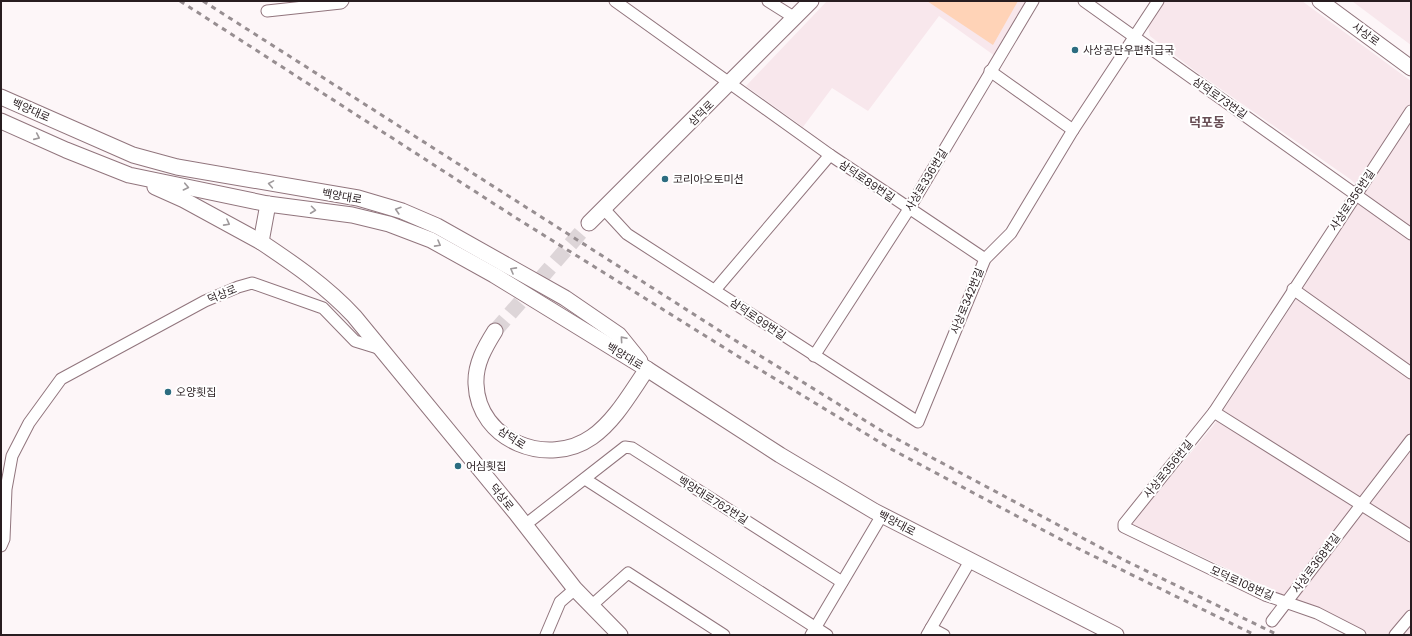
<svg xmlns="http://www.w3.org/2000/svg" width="1412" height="636" font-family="Poppins,'Noto Sans KR',sans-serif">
<rect width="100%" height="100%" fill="#fdf6f8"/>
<g fill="#f8e7ec">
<polygon points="827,1 1027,1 995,56 939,16 868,111 832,88 803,127 746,86"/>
<polygon points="1164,1 1302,1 1411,81 1411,635 1371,635 1318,609 1279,593 1171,542 1130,526 1213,426 1365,193 1350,179 1195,71 1150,36 1148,26"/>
<polygon points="1352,1 1411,1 1411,45 1388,28"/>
</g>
<polygon fill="#ffd3b7" points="927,1 1018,1 993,45"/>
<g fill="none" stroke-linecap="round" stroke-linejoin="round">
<polyline stroke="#ddd5d8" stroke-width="15" stroke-dasharray="15 8" stroke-linecap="butt" points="495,331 589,223"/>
<g stroke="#91757d" stroke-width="13">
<g id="minor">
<polyline points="615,1 830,155 985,259"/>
<polyline points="768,1 795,18"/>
<polyline points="1084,1 1411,234"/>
<polyline points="267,11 341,3 343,1"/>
<polyline points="990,71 1073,130"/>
<polyline points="603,208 627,234 918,422 985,259 1011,233 1073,130 1158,1"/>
<polyline points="1293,289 1411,373"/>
<polyline points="715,290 830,155"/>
<polyline points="814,356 909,209 1033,1"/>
<polyline points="1214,412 1411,536"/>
<polyline points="585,479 827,635"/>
<polyline points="525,525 625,447 632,448 842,582"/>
<polyline points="1,546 4,539 6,489 12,456 29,423 61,379 205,301 238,287 252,283 323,308 355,341 381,349"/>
<polyline points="591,606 628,573 724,635"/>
<polyline points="1272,621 1411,440"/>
<polyline points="931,628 944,635"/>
<polyline points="546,635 560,602 575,589"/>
<polyline points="811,635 882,515"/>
<polyline points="927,635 970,561"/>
<polyline points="1360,635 1317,613 1265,595 1124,527 1124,524 1214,412 1411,111"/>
<polyline points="1395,635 1411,616"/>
</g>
</g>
<g stroke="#91757d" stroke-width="17">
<g id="secondary">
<polyline points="1320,1 1411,68"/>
<polyline points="1,97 133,155 177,167 358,198 402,211 437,226 565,298 619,335 640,361"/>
<polyline points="1,121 66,150 129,175 268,204 352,215 389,224 431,240 494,275 647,369 780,455 874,511 1116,635"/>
<polyline points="155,187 184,200 261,242"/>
<path d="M 268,204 L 261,242 C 294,264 326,286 354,316 L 515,512 L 575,589 L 620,635"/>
<polyline points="589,223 811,1"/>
<path d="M 495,331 C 485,347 475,364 476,384 C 478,441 548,468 592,437 C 615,421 631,392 647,369"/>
</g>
</g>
<use href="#minor" stroke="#fff" stroke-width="11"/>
<use href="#secondary" stroke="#fff" stroke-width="15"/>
<g stroke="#978e91" stroke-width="3" stroke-dasharray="5 5" stroke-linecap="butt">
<polyline points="180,1 513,216 744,360 891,449 1075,547 1255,635"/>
<polyline points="203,1 720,331 882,431 1122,559 1278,635"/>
</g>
</g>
<defs><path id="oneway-chevron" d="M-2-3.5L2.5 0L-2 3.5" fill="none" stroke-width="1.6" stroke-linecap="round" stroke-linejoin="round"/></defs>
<g stroke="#9e999b">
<use href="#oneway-chevron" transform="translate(37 137) rotate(24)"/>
<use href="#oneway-chevron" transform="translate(271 184) rotate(-170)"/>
<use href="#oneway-chevron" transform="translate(186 187) rotate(12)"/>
<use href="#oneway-chevron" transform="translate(313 210) rotate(7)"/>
<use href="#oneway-chevron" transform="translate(398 210) rotate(-163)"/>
<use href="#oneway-chevron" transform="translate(227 223) rotate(28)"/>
<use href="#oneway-chevron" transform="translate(438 244) rotate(29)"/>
<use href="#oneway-chevron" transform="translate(513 270) rotate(-151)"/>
<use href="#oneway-chevron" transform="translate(623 339) rotate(-131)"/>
</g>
<g fill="#2c6c80" stroke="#fff" stroke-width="1.5">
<circle cx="1075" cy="50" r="4"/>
<circle cx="665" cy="179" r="4"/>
<circle cx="168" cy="392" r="4"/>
<circle cx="458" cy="466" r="4"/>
</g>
<g text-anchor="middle" stroke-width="4" stroke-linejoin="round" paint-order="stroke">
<g font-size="11" fill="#281d20" stroke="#fff">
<text transform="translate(1366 34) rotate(36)" y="4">사상로</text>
<text transform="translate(1220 98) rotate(35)" y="4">삼덕로73번길</text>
<text transform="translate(31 110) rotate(24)" y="4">백양대로</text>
<text transform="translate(701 113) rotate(-45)" y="4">삼덕로</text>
<text transform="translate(926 180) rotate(-59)" y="4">사상로336번길</text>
<text transform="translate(867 181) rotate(34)" y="4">삼덕로89번길</text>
<text transform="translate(342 196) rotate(10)" y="4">백양대로</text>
<text transform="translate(1352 200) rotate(-56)" y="4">사상로356번길</text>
<text transform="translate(222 294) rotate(-23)" y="4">덕상로</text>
<text transform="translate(967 301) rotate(-68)" y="4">사상로342번길</text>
<text transform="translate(758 319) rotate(34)" y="4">삼덕로99번길</text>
<text transform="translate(625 356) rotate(31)" y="4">백양대로</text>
<text transform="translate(512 438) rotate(33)" y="4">삼덕로</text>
<text transform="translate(1168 469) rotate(-51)" y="4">사상로356번길</text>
<text transform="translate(502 497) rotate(51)" y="4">덕상로</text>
<text transform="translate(713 500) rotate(32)" y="4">백양대로762번길</text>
<text transform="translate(897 523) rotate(28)" y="4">백양대로</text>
<text transform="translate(1316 563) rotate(-53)" y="4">사상로368번길</text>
<text transform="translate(1242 583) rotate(24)" y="4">모덕로108번길</text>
</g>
<g font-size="11" fill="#281d20" stroke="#fff" text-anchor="start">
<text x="1083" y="54">사상공단우편취급국</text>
<text x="673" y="183">코리아오토미션</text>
<text x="176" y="396">오양횟집</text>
<text x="466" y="470">어심횟집</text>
</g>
<g font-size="13" font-weight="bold" fill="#684e55" stroke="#fff">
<text x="1207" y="127">덕포동</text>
</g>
</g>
<rect width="1412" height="636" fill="none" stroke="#281d20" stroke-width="4"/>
</svg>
